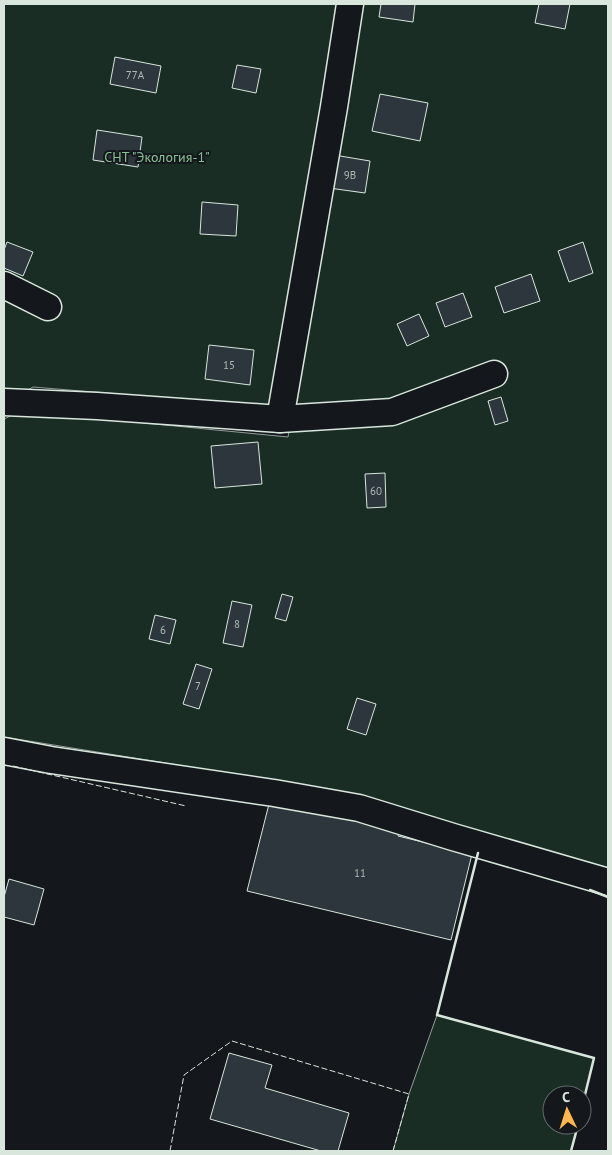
<svg xmlns="http://www.w3.org/2000/svg" width="612" height="1155" font-family="'PT Sans',sans-serif">
<rect width="100%" height="100%" fill="#14181c"/>
<g fill="#1a2d24" stroke="#939e99">
<polygon points="4,4 337,4 274,407 33,387 4,405"/>
<polygon points="358,4 608,4 608,871 345,792 4,737 4,419 21,411 288,437"/>
<polygon points="437,1015 594,1058 582,1107 582,1095 552,1095 552,1125 578,1125 571,1151 393,1151 409,1094"/>
</g>
<g fill="#2c363c" stroke="#d8e6dc">
<polygon points="381,4 415,4 413,22 379,17"/>
<polygon points="539,4 570,4 565,29 535,23"/>
<polygon points="115,57 161,66 156,93 110,84"/>
<polygon points="237,65 261,69 256,93 232,88"/>
<polygon points="380,94 428,103 420,141 372,131"/>
<polygon points="97,130 142,137 138,167 93,160"/>
<polygon points="334,155 370,161 365,193 329,188"/>
<polygon points="202,202 238,205 236,236 200,234"/>
<polygon points="7,242 33,252 23,276 4,268 4,250"/>
<polygon points="583,242 593,273 569,282 558,251"/>
<polygon points="531,274 540,301 504,313 495,287"/>
<polygon points="463,293 472,317 445,327 436,303"/>
<polygon points="419,314 429,336 407,346 397,324"/>
<polygon points="209,345 254,350 250,385 205,379"/>
<polygon points="501,397 508,421 495,425 488,401"/>
<polygon points="258,442 262,484 215,488 211,446"/>
<polygon points="385,473 386,507 367,508 365,474"/>
<polygon points="282,594 293,597 286,621 275,618"/>
<polygon points="232,601 252,605 243,647 223,643"/>
<polygon points="155,615 176,620 170,644 149,639"/>
<polygon points="196,664 212,669 199,709 183,704"/>
<polygon points="357,698 376,704 366,735 347,729"/>
<polygon points="270,800 400,831 398,836 472,854 451,940 247,891"/>
<polygon points="9,879 44,889 34,925 4,917 4,897"/>
<polygon points="229,1053 272,1065 265,1088 349,1113 338,1151 321,1151 210,1119"/>
</g>
<g fill="none" stroke-linecap="round" stroke-linejoin="round">
<g stroke="#d8e6dc" stroke-width="29">
<g id="minor">
<polyline points="4,285 48,307"/>
<polyline points="4,402 97,406 280,419 334,107 350,4"/>
<polyline points="280,419 392,412 494,374"/>
<polyline points="4,751 51,760 274,793 359,808 453,837 608,882"/>
</g>
</g>
<use href="#minor" stroke="#14181c" stroke-width="26"/>
<g stroke="#d8e6dc" stroke-width="1" stroke-dasharray="6 2.5" stroke-linecap="butt">
<polyline points="13,766 186,806"/>
<polyline points="170,1151 184,1075 232,1041 409,1094 393,1151"/>
</g>
<g stroke="#d8e6dc" stroke-width="2.5">
<polyline points="478,853 437,1015 594,1058 582,1107"/>
<polyline points="590,890 608,897"/>
<polyline points="571,1151 578,1125"/>
</g>
</g>
<g text-anchor="middle" stroke-width="4" stroke-linejoin="round" paint-order="stroke">
<g font-size="11" fill="#adbab4">
<text x="135" y="79">77А</text>
<text x="350" y="179">9В</text>
<text x="229" y="369">15</text>
<text x="376" y="495">60</text>
<text x="237" y="628">8</text>
<text x="163" y="634">6</text>
<text x="198" y="690">7</text>
<text x="360" y="877">11</text>
</g>
<g font-size="14" fill="#8ac095" stroke="#14181c">
<text x="157" y="162">СНТ "Экология-1"</text>
</g>
</g>
<rect width="612" height="1155" fill="none" stroke="#d8e6dc" stroke-width="10"/>
<g transform="translate(567 1110) rotate(356)"><circle r="24" fill="#14181c" stroke="#626a69"/>
<path d="M0-4L9 19L0 12L-9 19Z" fill="#ffb74d"/>
<text y="-8" font-size="14" font-weight="bold" text-anchor="middle" fill="#d8e6dc">С</text>
</g>
</svg>
